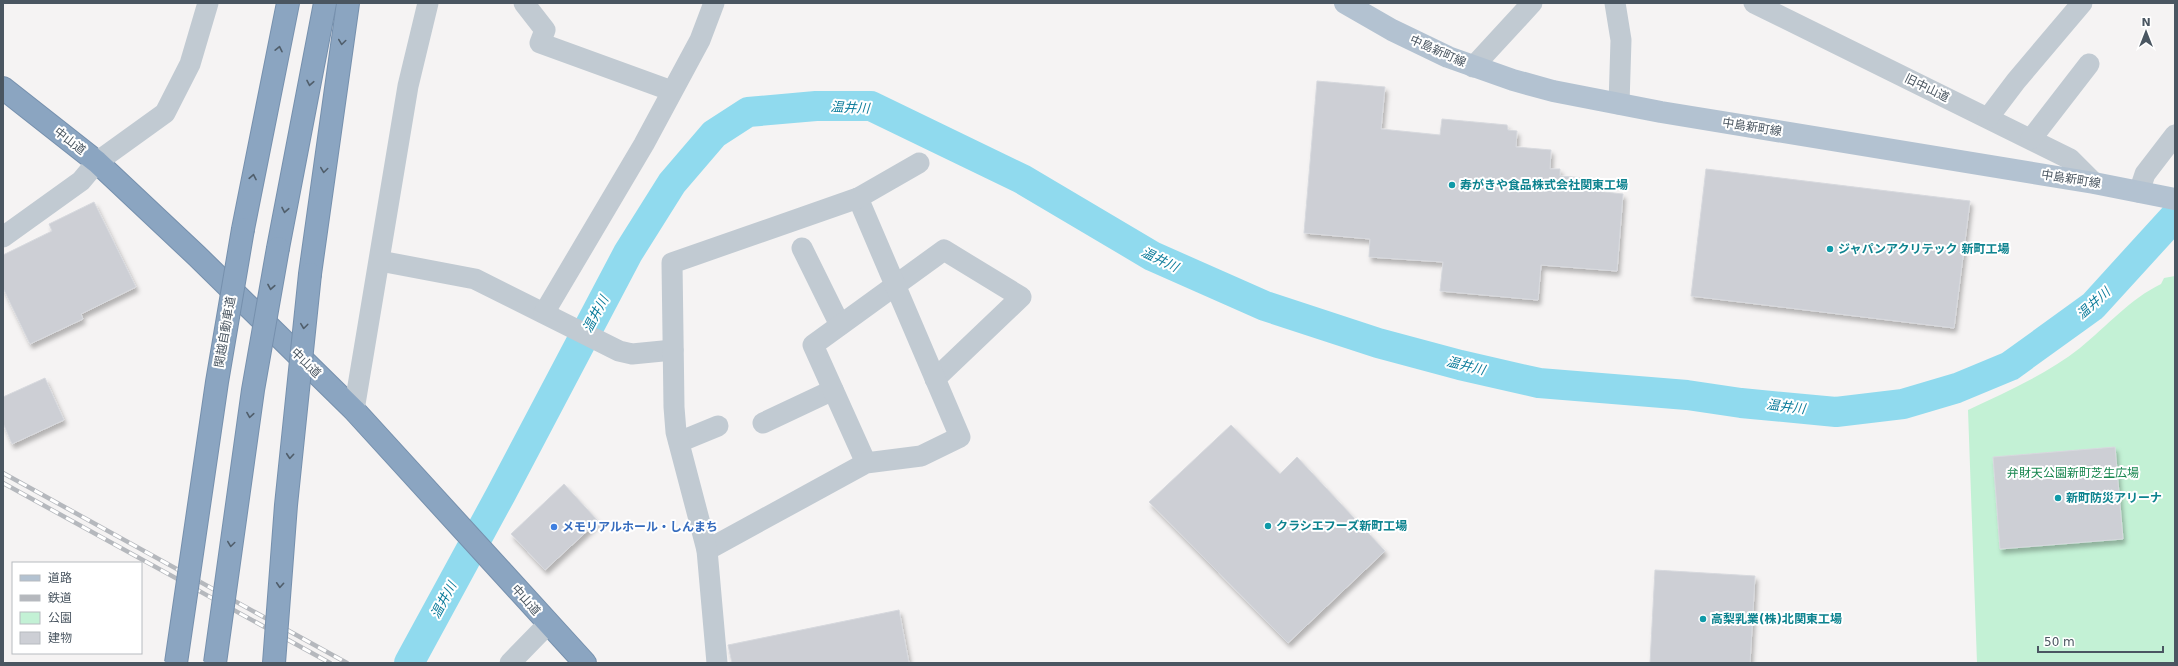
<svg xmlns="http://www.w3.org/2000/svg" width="2178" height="666" font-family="'DejaVu Sans','Noto Sans JP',sans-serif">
<defs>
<filter id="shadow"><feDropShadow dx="2.5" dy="4.5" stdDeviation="2" flood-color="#0004"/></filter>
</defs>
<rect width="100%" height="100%" fill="#f5f3f3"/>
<path fill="#c3f1d5" d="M 2175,276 L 2175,663 L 1977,663 L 1968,410 C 2006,392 2047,374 2080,348 C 2107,326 2130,299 2161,284 L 2164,278 Z"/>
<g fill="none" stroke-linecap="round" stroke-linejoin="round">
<polyline stroke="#90daee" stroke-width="30" points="409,663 501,494 628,253 672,183 714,134 748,112 816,106 871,106 1022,179 1152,256 1265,306 1378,343 1460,365 1539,383 1687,395 1741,403 1836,412 1903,404 1957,388 2010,366 2093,306 2175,216"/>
</g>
<g fill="#cdcfd5" stroke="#d7d9de" filter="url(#shadow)">
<polygon points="1317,81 1385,87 1381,129 1440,135 1442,119 1507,125 1508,130 1517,131 1516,147 1551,150 1550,169 1560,169 1560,176 1597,179 1596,191 1623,194 1617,271 1541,265 1538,300 1440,291 1443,262 1369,257 1370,239 1304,233"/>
<polygon points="1706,169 1970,201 1954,328 1691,296"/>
<polygon points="94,202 136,287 81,314 83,319 30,344 3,288 3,255 52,231 49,224"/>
<polygon points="45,378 64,420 12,444 3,423 3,397"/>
<polygon points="1231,425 1280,474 1297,457 1385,551 1288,643 1149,502"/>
<polygon points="2115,447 2123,539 2000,549 1993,457"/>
<polygon points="564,484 598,521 545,570 511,534"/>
<polygon points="1655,570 1755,576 1750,663 1650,663"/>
<polygon points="899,610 909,663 732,663 728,645"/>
</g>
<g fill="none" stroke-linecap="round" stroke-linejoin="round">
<g stroke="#7690ad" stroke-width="24">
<g id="highway">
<polyline points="3,88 97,162 197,256 354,410 585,663"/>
<polyline points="243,229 288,3"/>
<polyline points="278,248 325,3"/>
<polyline points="310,274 348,3"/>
</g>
</g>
<g stroke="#c1cad2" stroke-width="21">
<polyline points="524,3 545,30 540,43 672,91"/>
<polyline points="1615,3 1621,40 1619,104"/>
<polyline points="1754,3 2070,159 2094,183"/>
<polyline points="1473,67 1532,3"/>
<polyline points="1988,118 2016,81 2082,3"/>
<polyline points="2031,139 2089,64"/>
<polyline points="2139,192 2145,174 2175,135"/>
<polyline points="3,237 81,181 97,162 165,113 190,64 208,3"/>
<polyline points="802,248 840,325"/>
<polyline points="380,261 475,279 619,351 632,354 673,350"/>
<polyline points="544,313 644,144 700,40 714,3"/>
<polyline points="354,410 408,86 428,3"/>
<polyline points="763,423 833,390"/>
<polyline points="679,442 718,426"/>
<polyline points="866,463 813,345 944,250 1021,297 935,379"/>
<polyline points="707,550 866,463 921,456 960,437 858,198"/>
<polyline points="510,663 548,624"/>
<polyline points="717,663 707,550 676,432 674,407 672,263 858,198 919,163"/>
</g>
<polyline stroke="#b3c2d1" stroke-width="22" points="1345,3 1392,30 1448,57 1513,80 1553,91 1661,112 2094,183 2175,199"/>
<use href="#highway" stroke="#8ba5c1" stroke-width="22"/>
<g stroke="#b5b8bd" stroke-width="4.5">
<g id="rail">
<polyline points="3,473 347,663"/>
<polyline points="3,483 330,663"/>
</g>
</g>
<use href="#rail" stroke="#fff" stroke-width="3" stroke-dasharray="9" stroke-linecap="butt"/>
<g stroke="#7690ad" stroke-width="24" stroke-linecap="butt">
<g id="highway-bridge">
<polyline points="176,663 217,382 243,229"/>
<polyline points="215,663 253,390 278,248"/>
<polyline points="274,663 286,505 310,274"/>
</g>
</g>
<use href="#highway-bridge" stroke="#8ba5c1" stroke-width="22"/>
</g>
<defs><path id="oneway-chevron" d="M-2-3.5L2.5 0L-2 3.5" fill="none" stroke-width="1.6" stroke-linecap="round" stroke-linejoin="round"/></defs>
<g stroke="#505e6b">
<use href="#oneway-chevron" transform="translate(342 42) rotate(98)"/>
<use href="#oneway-chevron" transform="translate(279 49) rotate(-78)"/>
<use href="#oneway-chevron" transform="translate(310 83) rotate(101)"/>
<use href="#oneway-chevron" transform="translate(324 170) rotate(98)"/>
<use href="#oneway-chevron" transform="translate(253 177) rotate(-79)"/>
<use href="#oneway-chevron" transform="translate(285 210) rotate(101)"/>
<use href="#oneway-chevron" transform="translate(271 287) rotate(100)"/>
<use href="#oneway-chevron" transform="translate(304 326) rotate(97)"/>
<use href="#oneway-chevron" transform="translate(250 415) rotate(99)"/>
<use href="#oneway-chevron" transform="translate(290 456) rotate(95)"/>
<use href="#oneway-chevron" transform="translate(231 544) rotate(98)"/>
<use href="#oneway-chevron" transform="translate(280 585) rotate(94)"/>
</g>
<g fill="#0f9aa8" stroke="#fff" stroke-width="1.5">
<circle cx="1452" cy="185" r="4"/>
<circle cx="1830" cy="249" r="4"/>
<circle cx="2058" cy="498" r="4"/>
<circle cx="1268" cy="526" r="4"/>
<circle cx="1703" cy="619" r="4"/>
</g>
<circle fill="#3f7fe0" stroke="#fff" stroke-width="1.5" cx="554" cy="527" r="4"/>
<g text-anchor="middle" stroke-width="4" stroke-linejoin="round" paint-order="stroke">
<g font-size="12" fill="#4a5661" stroke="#fff">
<text transform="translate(1438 51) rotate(24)" y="4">中島新町線</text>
<text transform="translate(1927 88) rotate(26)" y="4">旧中山道</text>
<text transform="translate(1752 127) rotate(9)" y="4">中島新町線</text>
<text transform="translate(70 141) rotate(38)" y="4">中山道</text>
<text transform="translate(2071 179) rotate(9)" y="4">中島新町線</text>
<text transform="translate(225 332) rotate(-80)" y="4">関越自動車道</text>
<text transform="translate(306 363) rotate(44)" y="4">中山道</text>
<text transform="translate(526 600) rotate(48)" y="4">中山道</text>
</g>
<g font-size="12" font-weight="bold" fill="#0d838f" stroke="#fff" text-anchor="start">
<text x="1460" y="189">寿がきや食品株式会社関東工場</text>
<text x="1838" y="253">ジャパンアクリテック 新町工場</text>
<text x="2066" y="502">新町防災アリーナ</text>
<text x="1276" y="530">クラシエフーズ新町工場</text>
<text x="1711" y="623">高梨乳業(株)北関東工場</text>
</g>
<g font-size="12" fill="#17864f" stroke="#fff">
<text x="2073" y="477">弁財天公園新町芝生広場</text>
</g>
<g font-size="12" font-weight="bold" fill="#366cbe" stroke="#fff" text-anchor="start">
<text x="562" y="531">メモリアルホール・しんまち</text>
</g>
<g font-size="13" font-style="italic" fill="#0c7c9b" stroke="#fff">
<text transform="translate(850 107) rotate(3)" y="5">温井川</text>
<text transform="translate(1160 259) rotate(26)" y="5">温井川</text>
<text transform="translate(2093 303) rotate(-42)" y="5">温井川</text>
<text transform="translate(595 314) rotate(-62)" y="5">温井川</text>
<text transform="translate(1466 365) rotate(14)" y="5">温井川</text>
<text transform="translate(1786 406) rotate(7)" y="5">温井川</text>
<text transform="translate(443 600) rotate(-62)" y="5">温井川</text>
</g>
</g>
<rect width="2178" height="666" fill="none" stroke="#4a5661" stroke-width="8"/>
<rect x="12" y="562" width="130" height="92" fill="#ffffff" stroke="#b7bbc0"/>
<rect x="20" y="575" width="20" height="6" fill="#b3c2d1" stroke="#b7bbc0"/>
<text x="48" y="582" font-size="12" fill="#4a5661">道路</text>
<rect x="20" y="595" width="20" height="6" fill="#b5b8bd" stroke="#b7bbc0"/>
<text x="48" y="602" font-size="12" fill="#4a5661">鉄道</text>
<rect x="20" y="612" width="20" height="12" fill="#c3f1d5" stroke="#b7bbc0"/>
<text x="48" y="622" font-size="12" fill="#4a5661">公園</text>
<rect x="20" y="632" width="20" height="12" fill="#cdcfd5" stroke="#b7bbc0"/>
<text x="48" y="642" font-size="12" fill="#4a5661">建物</text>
<g transform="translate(2146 32)" stroke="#ffffff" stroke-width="3" paint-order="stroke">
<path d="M0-3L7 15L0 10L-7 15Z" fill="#4a5661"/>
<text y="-6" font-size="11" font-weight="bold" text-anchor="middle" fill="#4a5661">N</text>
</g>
<path d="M2038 646v6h125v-6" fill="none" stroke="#4a5661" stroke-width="2"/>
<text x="2044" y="646" font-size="12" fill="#4a5661" stroke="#ffffff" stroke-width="3" paint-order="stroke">50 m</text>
</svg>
